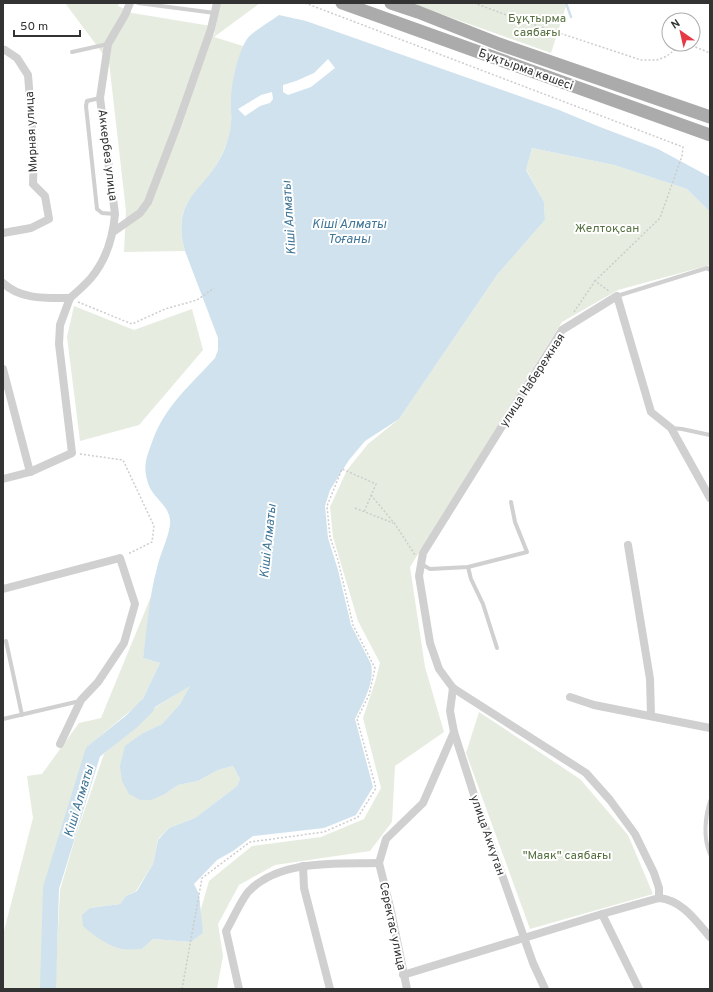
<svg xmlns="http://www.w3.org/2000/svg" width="713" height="992" font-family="Overpass,sans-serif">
<rect width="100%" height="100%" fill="#fff"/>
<g fill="#e6ecdf">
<path d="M 65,3 L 119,3 L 118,6 L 132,13 L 211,26 L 214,36 L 220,3 L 260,3 L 214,37 L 243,46 C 237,63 232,82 231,100 C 230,111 233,122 230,133 C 227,144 222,155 217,164 C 195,198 172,205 185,251 L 124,252 L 126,211 L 109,62 Z"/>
<polygon points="410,3 567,3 551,53"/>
<polygon points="532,148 614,165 687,189 710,212 710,265 618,290 562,322 410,567 425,667 444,732 395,766 392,822 370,851 275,865 239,885 218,924 223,956 217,989 55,989 60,890 76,835 104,754 156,707 191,685 180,704 162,724 143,733 165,794 178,785 198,781 218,770 233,766 240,779 237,786 195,818 169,828 158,839 153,864 136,891 126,896 120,904 90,908 142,949 153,939 191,942 203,933 201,923 201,909 209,881 252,846 321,837 364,819 381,788 363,718 376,679 380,663 358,621 333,537 330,507 347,470 368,444 399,419 497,275 545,220 544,202 526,169"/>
<polygon points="74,306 134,330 192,309 203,350 139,425 80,441 67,337"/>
<polygon points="152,594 143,658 160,663 141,702 88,746 44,885 41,989 4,989 3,935 33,818 27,776 42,774 79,723 101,718"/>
<polygon points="479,712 580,779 628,835 653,894 530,929 466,753"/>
</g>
<path fill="#cfe2ee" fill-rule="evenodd" d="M 279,15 L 306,21 L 559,110 L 600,127 L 658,149 L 710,177 L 710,212 L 687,189 L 614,165 L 532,148 L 526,170 L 544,202 L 545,220 L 497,275 L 399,419 L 365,441 L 349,460 L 330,490 L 325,506 L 328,538 L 338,570 L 351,625 L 371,664 C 375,683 363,703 355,719 L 373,787 L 356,815 L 324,828 L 253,836 L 233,851 L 217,860 L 194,884 L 199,894 L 203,933 L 191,942 L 153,939 L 142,949 C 136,949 128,950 122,949 C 108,946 93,935 83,926 L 82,915 L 90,908 L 120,904 L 126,896 L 137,891 L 153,864 L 158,840 L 169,828 L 195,818 L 237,786 L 240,779 L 233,766 L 218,770 L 198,781 L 178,785 L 165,794 L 151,800 L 140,800 L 129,794 L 122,781 L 120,766 L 125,746 L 143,733 L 162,724 L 180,704 L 190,686 L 132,721 L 160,663 L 143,658 C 147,628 149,597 157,568 C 160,554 168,539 170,525 C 172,507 155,500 149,486 C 143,469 145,461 151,445 C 164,406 189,387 215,358 L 218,350 L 218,338 L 185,251 C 169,196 209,190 225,148 C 228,139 231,131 231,122 C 232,115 230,107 231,100 C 231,84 238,52 247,39 C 252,32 271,21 279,15 ZM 328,59 L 335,68 L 311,87 L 288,95 L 283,92 L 283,85 L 296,81 L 314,73 ZM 272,92 L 273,99 L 270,103 L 260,106 L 245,116 L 238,109 L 261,95 Z"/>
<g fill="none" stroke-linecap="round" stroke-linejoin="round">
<polyline stroke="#cfe2ee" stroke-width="2.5" points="566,3 571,17"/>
<polyline stroke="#cfe2ee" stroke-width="16" points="48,989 51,888 93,752 132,721 147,706"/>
<g stroke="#cdcdcd" stroke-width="1.5" stroke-dasharray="2 2" stroke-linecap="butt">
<polyline points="305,3 683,147 682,156 660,218 595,281"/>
<polyline points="474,3 520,20 641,60 657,60 667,56 682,44"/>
<polyline points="504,3 510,3"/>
<polyline points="688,44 710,53"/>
<polyline points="78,302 132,324 165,309 197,300 214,288"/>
<polyline points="574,312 595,281 609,291"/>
<polyline points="80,454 123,460 154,526 152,542 128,554"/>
<polyline points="371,495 395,524 415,555"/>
<polyline points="355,508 393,523"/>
<polyline points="182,989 202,878 250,842 324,832 358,817 376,788 357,719 369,695 375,668 353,625 338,560 330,537 327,506 342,469 376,484 364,512"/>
</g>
<g stroke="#d0d0d0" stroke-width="4">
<polyline points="138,3 215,13"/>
<polyline points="72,52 108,44"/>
<polyline points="100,98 87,101 86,106 97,209 102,213 115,214"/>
<polyline points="617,296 707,268 710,270"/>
<polyline points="671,428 682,429 710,435"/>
<polyline points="421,564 430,569 468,567 527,552 515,522 511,502"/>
<polyline points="468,567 471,579 483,604 497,648"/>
<polyline points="6,641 22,715"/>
<polyline points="3,719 80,701"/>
<path d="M 710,801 C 705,817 703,838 710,854"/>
</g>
<g stroke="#d0d0d0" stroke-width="8">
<polyline points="113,232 140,213 148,202 177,126 211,29 217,3"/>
<polyline points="3,233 31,228 49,219 45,196 33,184 34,151 28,75 17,58 5,50"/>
<path d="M 3,283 C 21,300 47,298 70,298 C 77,292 85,285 91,278 C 106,260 113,238 115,214 L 100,98 L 108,44 L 125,15 L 130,3"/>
<polyline points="3,369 30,472"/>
<polyline points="3,479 30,472 72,453 59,344 60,325 70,298"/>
<polyline points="628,545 650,679 651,715"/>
<polyline points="3,589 120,558 135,604 124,643 98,682 81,700 60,744"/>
<polyline points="570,697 594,705 710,728"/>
<polyline points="454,732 476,801 533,963 545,989"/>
<polyline points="303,866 304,888 330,989"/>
<polyline points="659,898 659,888 654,873 635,834 610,800 586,773 453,688 439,669 430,643 419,576 423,553 562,330 617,296 651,412 671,428 710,498"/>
<polyline points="602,914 639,989"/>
<path d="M 403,975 L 602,914 L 659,898 C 682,900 696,921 710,937"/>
<path d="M 239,989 L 226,931 C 232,921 242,898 249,891 C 280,859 337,864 379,863"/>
<polyline points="407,989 391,911 379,863 386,839 423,803 454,732 450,711 453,688"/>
</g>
<g stroke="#ababab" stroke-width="13">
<polyline points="342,3 710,135"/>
<polyline points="391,3 418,12 499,44 710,117"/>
</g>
</g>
<g text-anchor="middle" stroke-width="4" stroke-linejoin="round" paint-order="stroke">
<g font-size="12" fill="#56703f" stroke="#fff">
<text x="537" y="22">Бұқтырма<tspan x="537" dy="14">саябағы</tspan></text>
<text x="607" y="232">Желтоқсан</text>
<text x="567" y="859">"Маяк" саябағы</text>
</g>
<g font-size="12" fill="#333" stroke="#fff">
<text transform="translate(526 69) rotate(20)" y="4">Бұқтырма көшесі</text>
<text transform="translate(31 132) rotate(-93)" y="4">Мирная улица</text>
<text transform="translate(108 155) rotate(83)" y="4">Аккербез улица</text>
<text transform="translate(532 380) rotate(-57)" y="4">улица Набережная</text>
<text transform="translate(488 835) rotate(71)" y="4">улица Аккутан</text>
<text transform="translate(393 926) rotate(78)" y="4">Серектас улица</text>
</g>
<g font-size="13" font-style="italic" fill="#3f7597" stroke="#fff">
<text transform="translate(288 218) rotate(-94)" y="5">Кіші Алматы</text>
<text x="349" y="228">Кіші Алматы<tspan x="349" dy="15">Тоғаны</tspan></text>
<text transform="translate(267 541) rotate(-84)" y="5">Кіші Алматы</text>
<text transform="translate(78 801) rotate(-73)" y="5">Кіші Алматы</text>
</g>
</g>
<rect width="713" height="992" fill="none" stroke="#333333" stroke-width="8"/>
<g transform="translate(681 32) rotate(326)"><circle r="19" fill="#ffffff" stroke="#adadad"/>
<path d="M0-3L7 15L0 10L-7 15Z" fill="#e63946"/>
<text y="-6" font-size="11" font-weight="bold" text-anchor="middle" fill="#333333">N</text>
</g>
<path d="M14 30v6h66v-6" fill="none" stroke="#333333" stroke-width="2"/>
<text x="20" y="30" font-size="12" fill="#333333" stroke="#ffffff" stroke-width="3" paint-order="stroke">50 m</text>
</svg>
